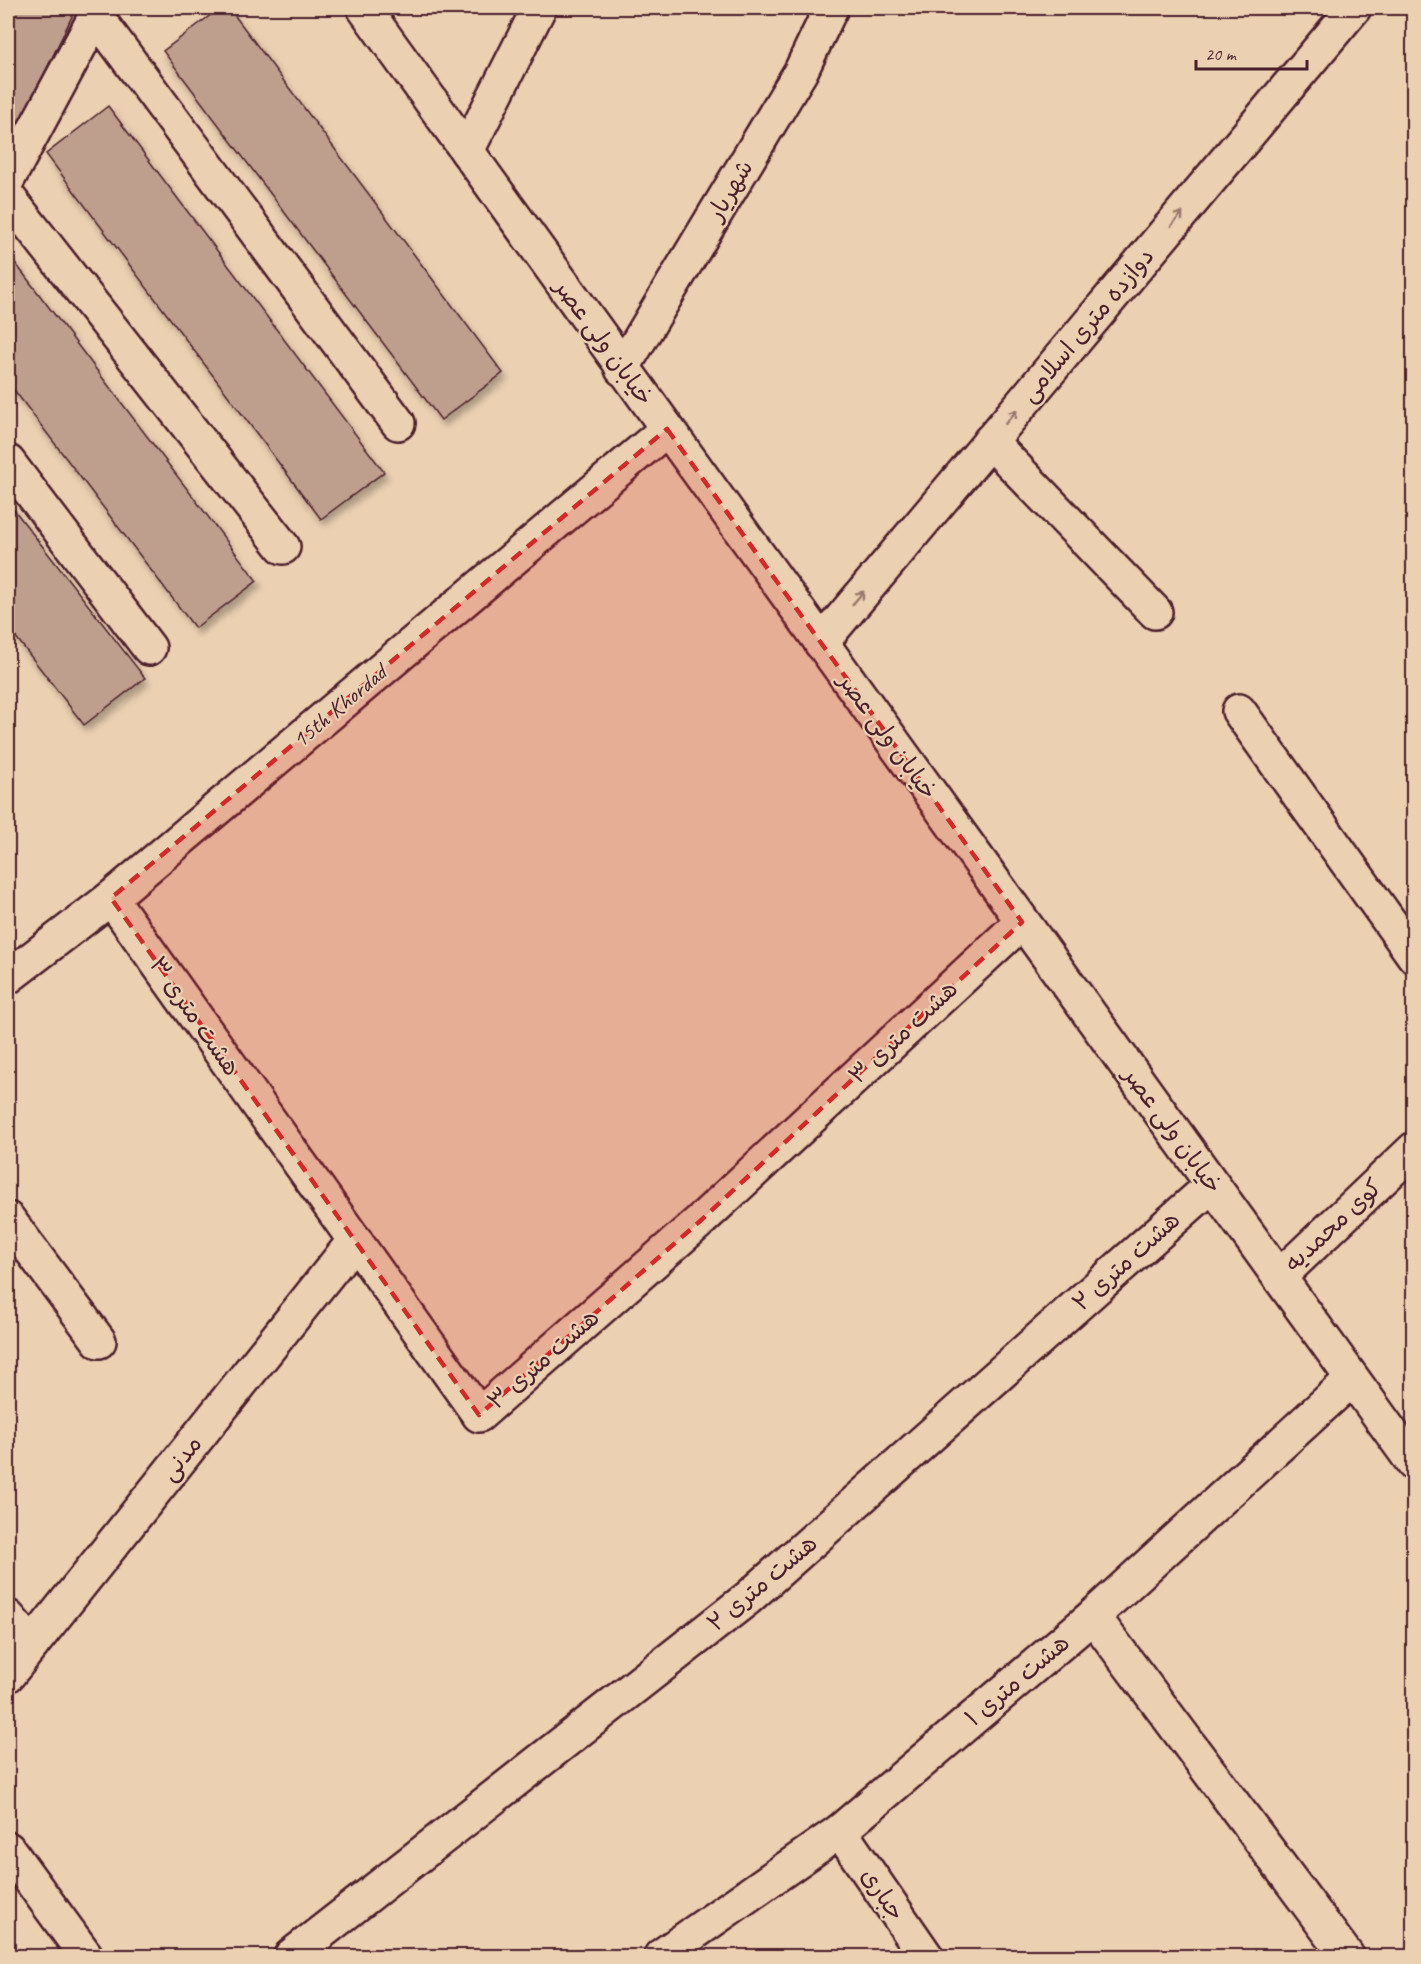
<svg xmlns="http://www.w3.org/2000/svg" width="1421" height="1964" font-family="Caveat,'Playpen Sans Arabic',sans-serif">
<defs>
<filter id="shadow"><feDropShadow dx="3.5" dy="6" stdDeviation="3" flood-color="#0004"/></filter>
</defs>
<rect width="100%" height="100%" fill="#ebd0b2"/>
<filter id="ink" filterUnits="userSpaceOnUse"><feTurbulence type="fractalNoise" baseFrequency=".0167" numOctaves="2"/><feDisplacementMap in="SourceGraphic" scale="12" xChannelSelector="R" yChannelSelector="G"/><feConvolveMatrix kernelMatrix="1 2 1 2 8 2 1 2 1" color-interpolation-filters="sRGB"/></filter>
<g filter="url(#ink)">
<g fill="#be9f8d" stroke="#4a1f2b" stroke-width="1.5" filter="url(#shadow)">
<polygon points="8,8 76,8 8,149"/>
<polygon points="220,8 229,8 503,373 441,420 163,51"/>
<polygon points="108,106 384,472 321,519 46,154"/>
<polygon points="13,260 257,581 195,628 8,382 8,264"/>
<polygon points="8,502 145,678 84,725 8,627"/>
</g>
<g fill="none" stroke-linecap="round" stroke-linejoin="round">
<g stroke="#4a1f2b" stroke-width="38">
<g id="minor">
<polyline points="364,8 1414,1464"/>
<polyline points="96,16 398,423"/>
<polyline points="467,151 539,8"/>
<polyline points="8,179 100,8"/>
<polyline points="8,197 283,547"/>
<polyline points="622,369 801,71 831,8"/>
<polyline points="990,441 1155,612"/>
<polyline points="8,462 149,648"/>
<polyline points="821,643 1354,8"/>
<polyline points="1239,711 1414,956"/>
<polyline points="111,898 479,1415 699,1222 1022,922"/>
<polyline points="8,977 111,898 667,429"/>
<polyline points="8,1219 99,1341"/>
<polyline points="1279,1277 1414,1149"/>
<polyline points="1093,1616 1347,1956"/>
<polyline points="8,1617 32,1645"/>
<polyline points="8,1675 355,1240"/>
<polyline points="840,1831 926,1956"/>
<polyline points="8,1849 86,1956"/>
<polyline points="291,1956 748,1598 1212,1185"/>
<polyline points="661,1956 840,1831 1093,1616 1352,1379"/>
</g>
</g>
<use href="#minor" stroke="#ebd0b2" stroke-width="33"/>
</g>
<defs><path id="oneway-shaft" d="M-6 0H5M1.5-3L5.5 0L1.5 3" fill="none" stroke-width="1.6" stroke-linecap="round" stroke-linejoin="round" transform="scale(1.5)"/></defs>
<g stroke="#9a786e">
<use href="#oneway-shaft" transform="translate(1177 219) rotate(-50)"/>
<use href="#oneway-shaft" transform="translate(1011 417) rotate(-50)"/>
<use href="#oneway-shaft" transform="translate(858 598) rotate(-50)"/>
</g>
</g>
<path fill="#d62828" fill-opacity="0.2" stroke="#d62828" stroke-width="4.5" stroke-dasharray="12 8" stroke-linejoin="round" d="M 667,429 L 1022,922 L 699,1222 L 479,1415 L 111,898 Z"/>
<g text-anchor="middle" stroke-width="4.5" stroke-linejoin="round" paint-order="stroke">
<g font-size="24" fill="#4a1f2b" stroke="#ebd0b2">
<text transform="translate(730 190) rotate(-59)" y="8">شهریار</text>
<text transform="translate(1087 325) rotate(-50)" y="8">دوازده متری اسلامی</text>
<text transform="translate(604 342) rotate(54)" y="8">خیابان ولی عصر</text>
<text transform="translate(339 706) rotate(-40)" y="8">15th Khordad</text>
<text transform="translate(888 736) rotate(54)" y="8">خیابان ولی عصر</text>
<text transform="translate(195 1016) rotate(55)" y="8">هشت متری ۳</text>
<text transform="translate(903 1032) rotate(-43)" y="8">هشت متری ۳</text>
<text transform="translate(1173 1130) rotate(54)" y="8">خیابان ولی عصر</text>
<text transform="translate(1333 1225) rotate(-43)" y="8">کوی محمدیه</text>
<text transform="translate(1126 1261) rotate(-42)" y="8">هشت متری ۲</text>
<text transform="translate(543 1359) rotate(-41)" y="8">هشت متری ۳</text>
<text transform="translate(181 1458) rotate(-51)" y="8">مدنی</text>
<text transform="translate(762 1583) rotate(-40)" y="8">هشت متری ۲</text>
<text transform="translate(1017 1680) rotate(-40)" y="8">هشت متری ۱</text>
<text transform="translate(883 1894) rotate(56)" y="8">جباری</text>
</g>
</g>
<rect width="1421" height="1964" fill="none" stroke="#ebd0b2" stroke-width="30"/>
<rect x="15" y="15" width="1391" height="1934" fill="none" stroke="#4a1f2b" stroke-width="2" filter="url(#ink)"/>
<path d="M1196 60v9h111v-9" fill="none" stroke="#4a1f2b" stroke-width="3"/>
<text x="1205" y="60" font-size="18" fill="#4a1f2b" stroke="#ebd0b2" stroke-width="4.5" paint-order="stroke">20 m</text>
</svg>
